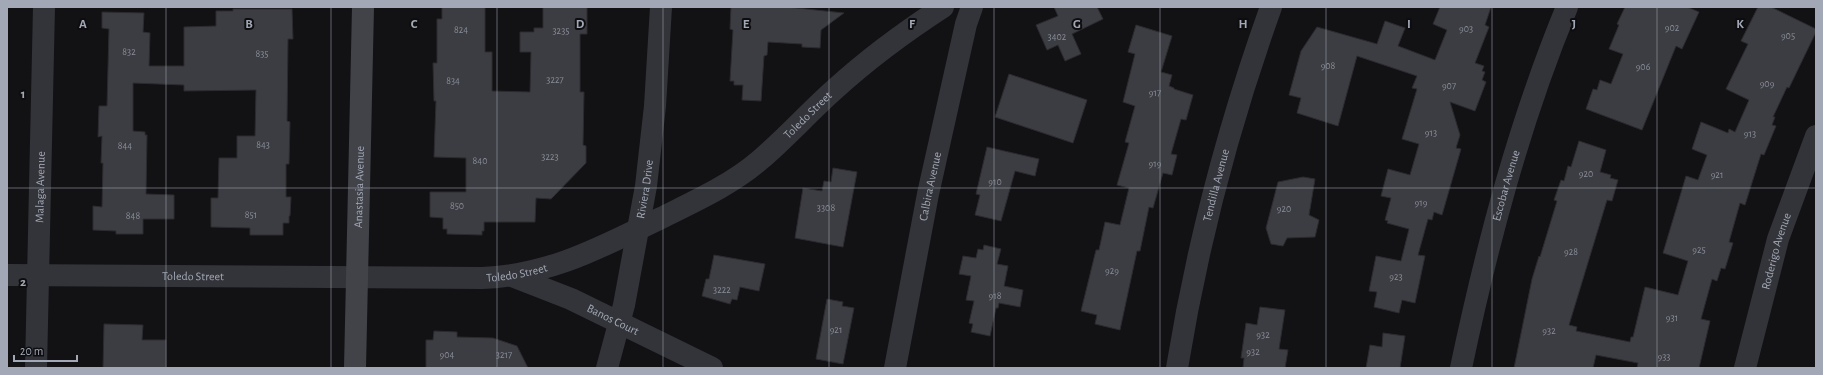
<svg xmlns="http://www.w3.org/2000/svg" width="1823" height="375" font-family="'Alegreya Sans',sans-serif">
<rect width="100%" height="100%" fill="#121214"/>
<g fill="#3c3d42" stroke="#2c2c30">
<polygon points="442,7 485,7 485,52 492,52 492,91 530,92 531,52 520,52 520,32 534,32 534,28 543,28 543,7 587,7 587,34 580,34 580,92 584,92 583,145 586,146 586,163 551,199 536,198 535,222 484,222 484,231 482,231 482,235 447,234 447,229 443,229 443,218 430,217 430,192 466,192 466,158 434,157 436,101 434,101 433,63 437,63 437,19 442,19"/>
<polygon points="731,7 787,7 844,13 821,30 820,48 802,47 802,44 768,42 767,55 764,56 761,101 742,100 743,85 734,85 734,81 730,81 733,30 730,29"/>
<polygon points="1054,7 1097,7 1103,19 1072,34 1081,54 1065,61 1058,45 1047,50 1036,25 1058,16"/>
<polygon points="1440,7 1491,7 1485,25 1489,27 1475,63 1484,66 1482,71 1485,72 1482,80 1486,82 1475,111 1450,102 1460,135 1456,148 1461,149 1442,215 1434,212 1432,220 1428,219 1418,255 1425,256 1415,303 1402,300 1399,313 1374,307 1377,292 1369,291 1376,256 1401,261 1409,229 1387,223 1388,221 1385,220 1391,198 1381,196 1388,169 1410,175 1419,144 1402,139 1417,89 1412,88 1417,76 1357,56 1338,126 1297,113 1301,98 1289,95 1301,51 1317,27 1377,44 1385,21 1405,28 1398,46 1435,60 1447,30 1433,24"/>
<polygon points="1625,7 1687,7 1699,12 1682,49 1676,46 1642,130 1586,109 1593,89 1597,90 1600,80 1611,84 1623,54 1609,49 1619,25 1617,24"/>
<polygon points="1758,7 1771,7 1816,29 1816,32 1789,88 1787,87 1773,117 1775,117 1772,125 1776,126 1764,155 1761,154 1745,205 1740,203 1729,242 1733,243 1725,269 1721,268 1717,281 1712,279 1701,319 1710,321 1699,368 1637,368 1638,363 1596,355 1593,368 1514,368 1532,279 1539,256 1540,257 1557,201 1554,200 1561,180 1564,181 1568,166 1571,167 1579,141 1606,150 1600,172 1611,175 1610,178 1618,180 1612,201 1607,200 1569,325 1577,327 1576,331 1630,342 1631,337 1633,337 1645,287 1678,295 1688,261 1663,253 1686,176 1698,180 1707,155 1692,149 1701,122 1728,133 1729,129 1735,132 1749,100 1726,89 1748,44 1741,41"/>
<polygon points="233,9 292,9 293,39 288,39 287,121 290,122 289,164 286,164 286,197 291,197 290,216 289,216 289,223 283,223 283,235 250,235 250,228 211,227 211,198 218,198 219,158 237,158 237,136 255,136 256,90 184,91 184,85 133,83 133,131 145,132 145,135 147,135 146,194 174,195 174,219 143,219 143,234 116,234 116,231 93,230 93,206 102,207 103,163 101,163 102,136 98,137 99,106 107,106 109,29 102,28 102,12 144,13 143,32 150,33 149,66 184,66 184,27 216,26 216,11 233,11"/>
<polygon points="1136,25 1172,36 1161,72 1172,75 1169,86 1174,88 1174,89 1193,95 1186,120 1181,119 1171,154 1177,155 1172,175 1163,173 1153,208 1149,207 1140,251 1137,251 1120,330 1095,324 1097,315 1081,311 1096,250 1099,250 1105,222 1120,225 1129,188 1117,185 1129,143 1125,142 1135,106 1123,102 1135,54 1128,52"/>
<polygon points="1009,74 1087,100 1073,143 995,117"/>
<polygon points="987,147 1039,159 1035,176 1015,171 1001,221 975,215 980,195 976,194"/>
<polygon points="833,168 857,172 843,247 795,238 803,188 822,191 824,181 831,182"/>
<polygon points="1303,177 1315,179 1309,215 1319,220 1315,237 1287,238 1283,246 1271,244 1266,228 1278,182"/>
<polygon points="984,245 1001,249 997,264 1008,266 1004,286 1023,290 1020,307 999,303 998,308 996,308 990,336 971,332 973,324 969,323 974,301 966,300 971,276 959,274 963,256 976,258 978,249 983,250"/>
<polygon points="714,255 765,264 759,291 740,287 737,300 732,299 730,304 702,296 706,279 709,279"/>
<polygon points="827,299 843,302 842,306 854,308 843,364 816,359"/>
<polygon points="1260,307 1285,310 1279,349 1288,350 1285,368 1243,368 1244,358 1241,358 1246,323 1257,325"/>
<polygon points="104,324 143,325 142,340 166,340 166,368 103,368"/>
<polygon points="434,331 457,332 457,337 493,338 517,346 528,368 426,368 426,340 433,340"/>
<polygon points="1383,333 1405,336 1400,368 1366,368 1370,345 1382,347"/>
</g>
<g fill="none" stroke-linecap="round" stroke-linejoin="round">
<g stroke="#333439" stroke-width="22">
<path id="s1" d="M 7,275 L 482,278 C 551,275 601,247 661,218 C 695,201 731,185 760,160 C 786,138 809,112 835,89 C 868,59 906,31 943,7"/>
<path id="s2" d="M 512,276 L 571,299 L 712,368"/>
<path id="s3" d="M 36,368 L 44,7"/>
<path id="s4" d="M 607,368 L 624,305 L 646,186 L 655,106 L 661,7"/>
<path id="s5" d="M 895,368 L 928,194 L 966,24 L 972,7"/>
<path id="s6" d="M 1177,368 C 1197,245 1229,124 1271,7"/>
<path id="s7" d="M 1461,368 C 1487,245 1519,123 1567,7"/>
<path id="s8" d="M 1745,368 L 1778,239 L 1816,136"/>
</g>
<path stroke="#414349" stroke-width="22" id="s9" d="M 355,368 L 363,7"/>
</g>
<path fill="none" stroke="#a2a8b6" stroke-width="1" stroke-opacity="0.55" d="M 166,7 L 166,368M 331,7 L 331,368M 497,7 L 497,368M 663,7 L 663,368M 829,7 L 829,368M 994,7 L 994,368M 1160,7 L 1160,368M 1326,7 L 1326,368M 1492,7 L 1492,368M 1657,7 L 1657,368M 7,188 L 1816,188"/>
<g text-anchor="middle" stroke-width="4" stroke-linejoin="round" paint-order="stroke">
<g font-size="10" fill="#888d99">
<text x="1672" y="31">902</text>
<text x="1466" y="32">903</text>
<text x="461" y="33">824</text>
<text x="561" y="34">3235</text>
<text x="1788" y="39">905</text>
<text x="1057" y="40">3402</text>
<text x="129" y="55">832</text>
<text x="262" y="57">835</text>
<text x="1328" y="69">908</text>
<text x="1643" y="70">906</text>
<text x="555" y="83">3227</text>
<text x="453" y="84">834</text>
<text x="1767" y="87">909</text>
<text x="1449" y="89">907</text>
<text x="1155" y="96">917</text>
<text x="1431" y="136">913</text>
<text x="1750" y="137">913</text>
<text x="263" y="148">843</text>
<text x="125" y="149">844</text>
<text x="550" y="160">3223</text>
<text x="480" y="164">840</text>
<text x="1155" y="167">919</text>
<text x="1586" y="177">920</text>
<text x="1717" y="178">921</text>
<text x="995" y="185">910</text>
<text x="1421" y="206">919</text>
<text x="457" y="209">850</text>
<text x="826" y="211">3308</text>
<text x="1284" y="212">920</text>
<text x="251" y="218">851</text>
<text x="133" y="219">848</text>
<text x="1699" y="253">925</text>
<text x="1571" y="255">928</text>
<text x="1112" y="274">929</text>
<text x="1396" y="280">923</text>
<text x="722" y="293">3222</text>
<text x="995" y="299">918</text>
<text x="1672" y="321">931</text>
<text x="836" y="333">921</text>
<text x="1549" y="334">932</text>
<text x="1263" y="338">932</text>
<text x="1253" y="355">932</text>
<text x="447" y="358">904</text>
<text x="504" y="358">3217</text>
<text x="1664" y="360">933</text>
</g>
<g font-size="12" fill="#a2a8b6" stroke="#0d0d0f">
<text dy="4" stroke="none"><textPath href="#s1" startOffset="846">Toledo Street</textPath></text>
<text dy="4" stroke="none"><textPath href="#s6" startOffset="187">Tendilla Avenue</textPath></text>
<text dy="4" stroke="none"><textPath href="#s7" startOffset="188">Escobar Avenue</textPath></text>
<text dy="4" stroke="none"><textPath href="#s3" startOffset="181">Malaga Avenue</textPath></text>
<text dy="4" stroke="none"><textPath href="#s5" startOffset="185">Calbira Avenue</textPath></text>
<text dy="4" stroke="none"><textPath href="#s9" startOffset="181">Anastasia Avenue</textPath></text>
<text dy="4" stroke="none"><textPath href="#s4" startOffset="183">Riviera Drive</textPath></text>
<text dy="4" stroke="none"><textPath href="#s8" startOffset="121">Roderigo Avenue</textPath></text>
<text dy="4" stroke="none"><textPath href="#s1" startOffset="510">Toledo Street</textPath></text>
<text dy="4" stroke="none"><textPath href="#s1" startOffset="186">Toledo Street</textPath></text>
<text dy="4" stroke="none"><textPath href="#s2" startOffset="110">Banos Court</textPath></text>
</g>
</g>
<g font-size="13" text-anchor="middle" font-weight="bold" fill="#a2a8b6" stroke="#0d0d0f" stroke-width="4" stroke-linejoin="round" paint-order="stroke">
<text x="83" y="28">A</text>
<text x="249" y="28">B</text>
<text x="414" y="28">C</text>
<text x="580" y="28">D</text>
<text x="746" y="28">E</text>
<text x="912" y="28">F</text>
<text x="1077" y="28">G</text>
<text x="1243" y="28">H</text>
<text x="1409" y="28">I</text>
<text x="1574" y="28">J</text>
<text x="1740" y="28">K</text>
<text x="23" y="98">1</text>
<text x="23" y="286">2</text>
</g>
<rect width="1823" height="375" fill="none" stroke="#a2a8b6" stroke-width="16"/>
<path d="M14 355v6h63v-6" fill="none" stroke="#a2a8b6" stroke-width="2"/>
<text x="20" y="355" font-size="12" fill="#a2a8b6" stroke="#0d0d0f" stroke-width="3" paint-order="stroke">20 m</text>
</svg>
